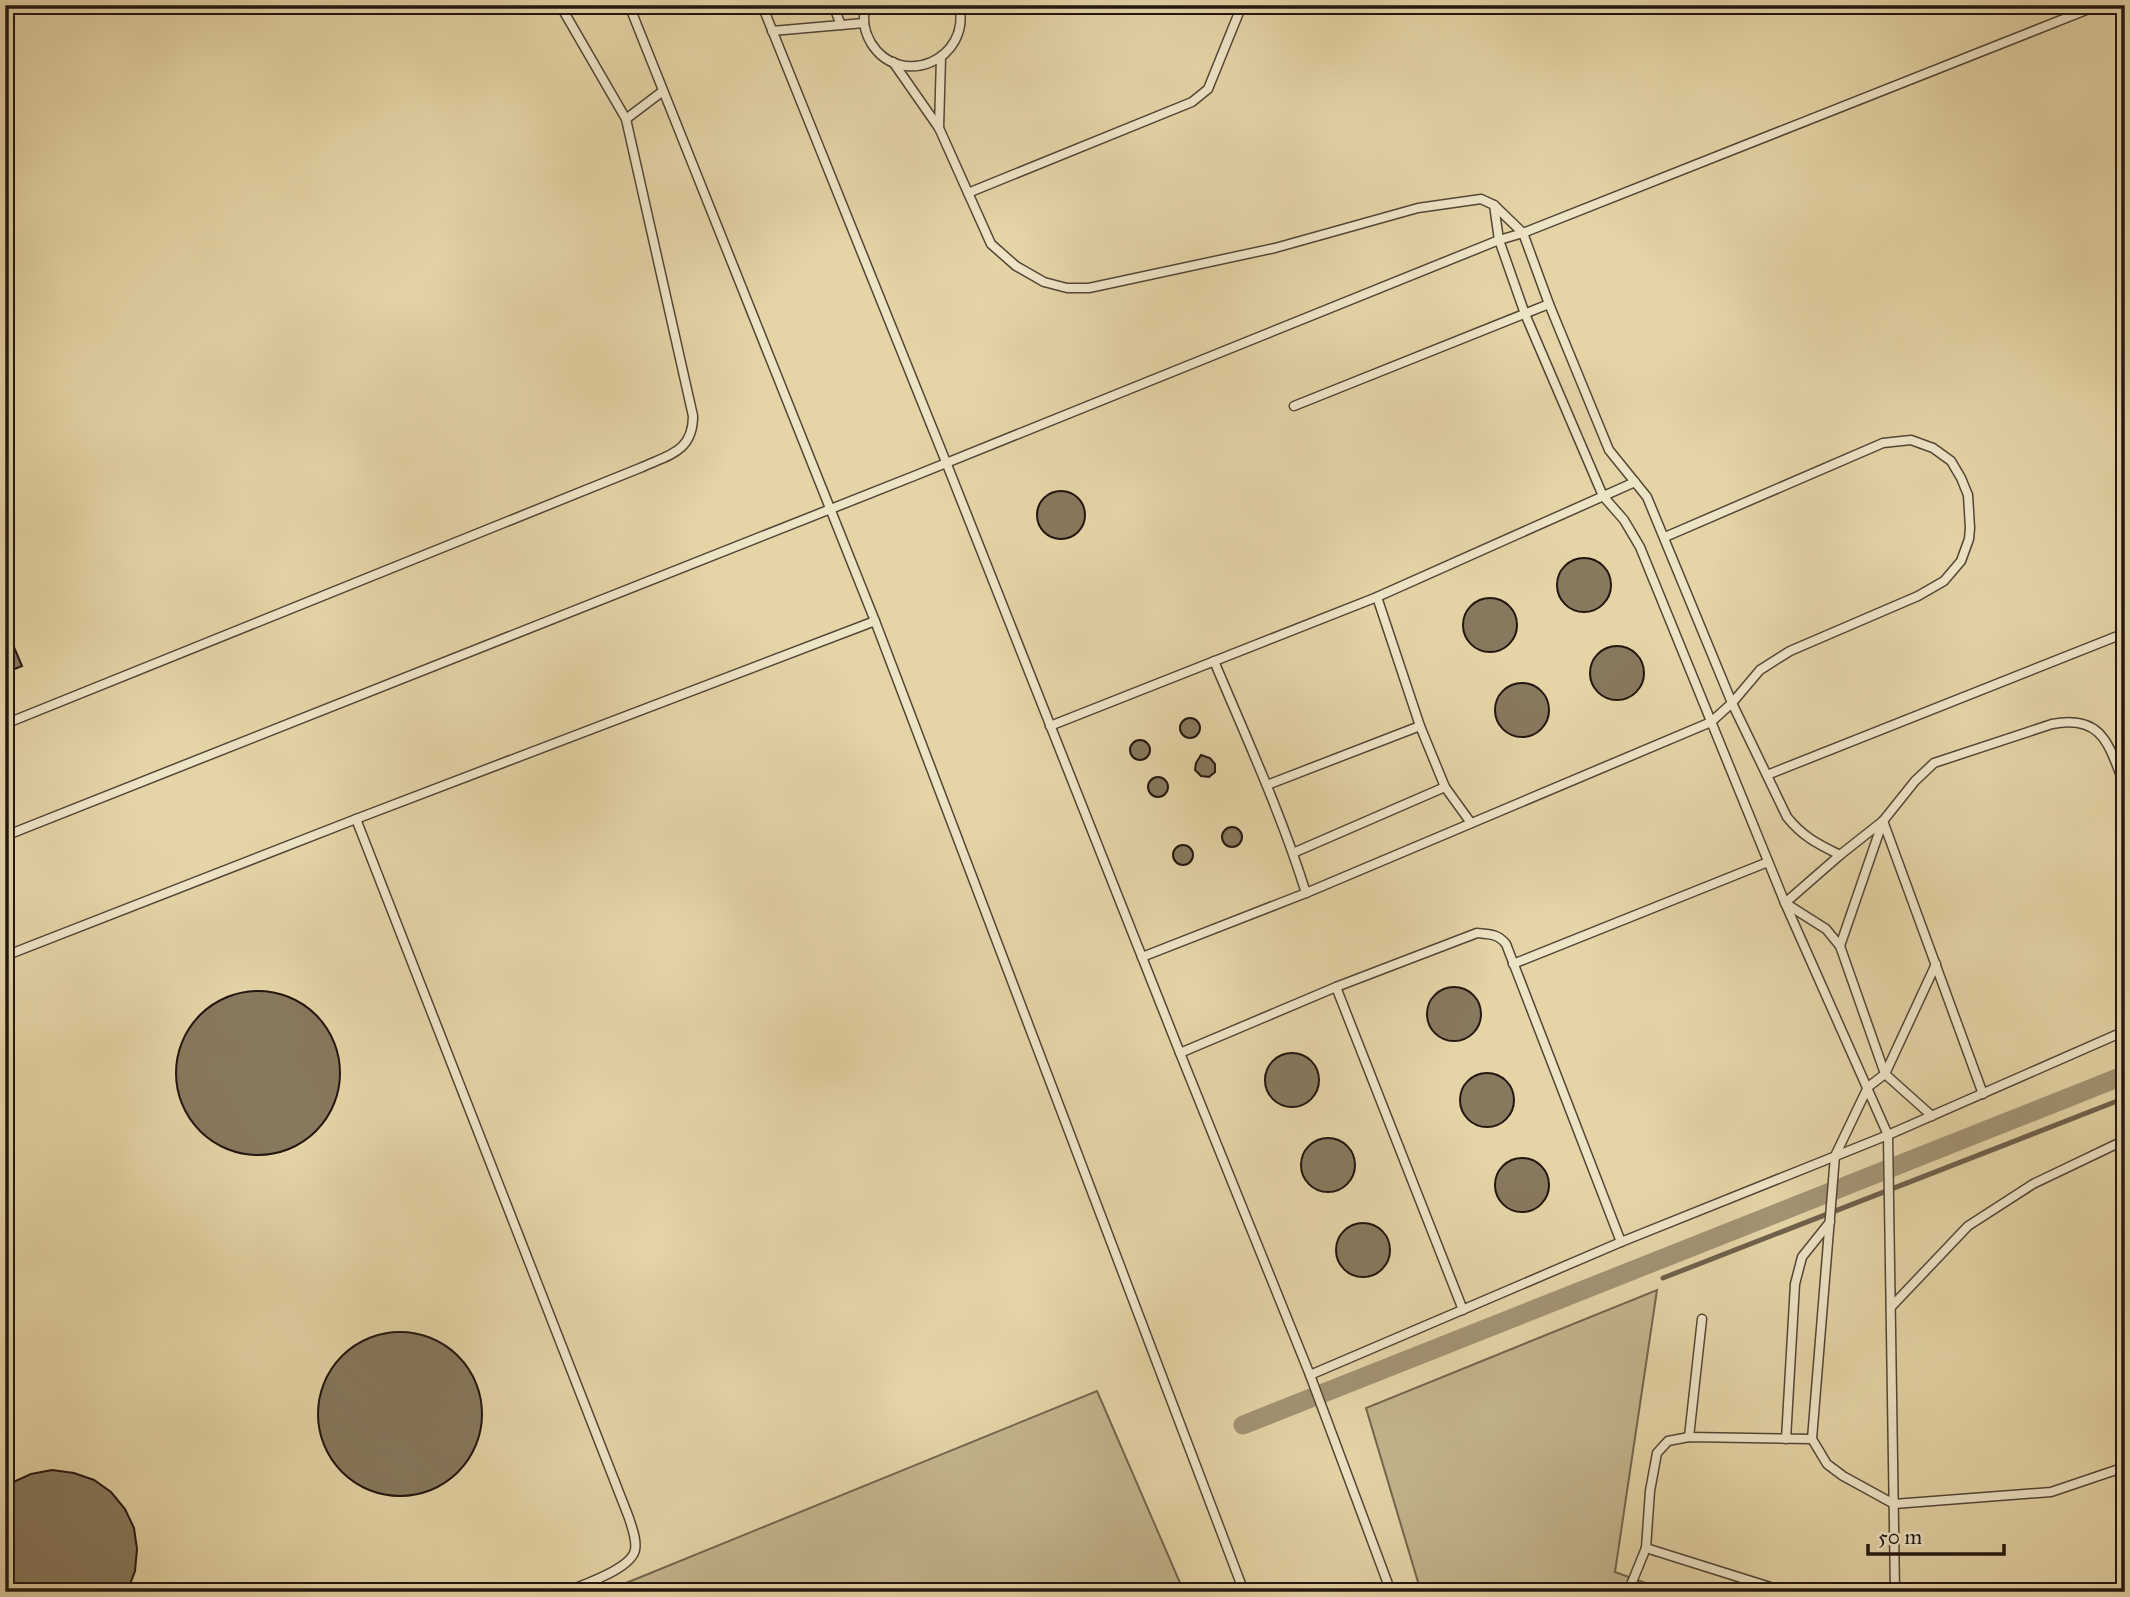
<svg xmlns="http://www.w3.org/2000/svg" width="2130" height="1597" font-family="'IM FELL Great Primer',serif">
<rect width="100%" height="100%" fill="#e4d4a6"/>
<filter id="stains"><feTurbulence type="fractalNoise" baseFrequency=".00286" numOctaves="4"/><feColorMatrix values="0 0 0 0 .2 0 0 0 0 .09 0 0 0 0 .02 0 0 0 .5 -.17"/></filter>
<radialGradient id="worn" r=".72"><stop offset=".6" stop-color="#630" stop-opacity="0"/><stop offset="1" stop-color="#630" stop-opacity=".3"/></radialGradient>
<g fill="#c3b48c" stroke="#73654e" stroke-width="2">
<polygon points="1657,1290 1615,1572 1670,1592 1421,1592 1366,1408"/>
<polygon points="1097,1391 1184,1592 604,1592"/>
</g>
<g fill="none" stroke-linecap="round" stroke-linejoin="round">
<polyline stroke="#6f614b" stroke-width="5" points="1663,1278 2125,1098"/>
<polyline stroke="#a29373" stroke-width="19" points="1243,1425 2125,1075"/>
</g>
<g fill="#87795e" stroke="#231610" stroke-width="2">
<circle cx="1061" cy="515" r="24"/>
<circle cx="1584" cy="585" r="27"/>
<circle cx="1490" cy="625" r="27"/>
<polygon points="5,626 22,666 5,673"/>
<circle cx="1617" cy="673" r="27"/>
<circle cx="1522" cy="710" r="27"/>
<circle cx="1190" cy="728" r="10"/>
<circle cx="1140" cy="750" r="10"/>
<polygon points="1201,755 1210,758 1215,764 1215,772 1209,777 1201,776 1195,770 1196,763"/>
<circle cx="1158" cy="787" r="10"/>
<circle cx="1232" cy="837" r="10"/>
<circle cx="1183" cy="855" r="10"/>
<circle cx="1454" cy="1014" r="27"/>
<circle cx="258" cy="1073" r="82"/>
<circle cx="1292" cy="1080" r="27"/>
<circle cx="1487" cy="1100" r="27"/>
<circle cx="1328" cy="1165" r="27"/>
<circle cx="1522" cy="1185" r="27"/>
<circle cx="1363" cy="1250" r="27"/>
<circle cx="400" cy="1414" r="82"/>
<polygon points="52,1470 74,1473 94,1480 111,1492 125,1509 134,1528 137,1549 135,1571 127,1592 5,1592 5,1488 11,1483 31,1474"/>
</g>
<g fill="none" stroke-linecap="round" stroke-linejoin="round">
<g stroke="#534636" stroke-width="11">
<g id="lane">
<polyline points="629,5 875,621 1244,1592"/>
<polyline points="762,5 946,462 1180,1053 1310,1375 1621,1242 1888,1135 2125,1031"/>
<polyline points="833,5 841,25"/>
<path d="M 866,5 C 862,18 864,31 871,43 C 900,90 972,60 959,5"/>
<polyline points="772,31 864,23"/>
<path d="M 893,62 L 939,128 L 991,244 L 1016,266 L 1044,282 L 1067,288 L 1089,288 L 1275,248 L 1418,208 L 1481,199 L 1494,205 L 1523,233 L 1549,304 L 1609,450 L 1647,497 L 1732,703 L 1787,817 C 1803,837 1818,844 1840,855"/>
<polyline points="626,119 663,91"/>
<polyline points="939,128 941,57"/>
<polyline points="968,193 1192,102 1208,89 1242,5"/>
<polyline points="1494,205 1499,240 1525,314 1603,496 1624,520 1640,547 1785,903 1888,1135 1895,1592"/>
<polyline points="1294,406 1549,304"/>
<polyline points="1377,597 1420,726 1445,787 1471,823"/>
<path d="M 1214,661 C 1246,737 1281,813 1306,893"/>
<path d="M 5,724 L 640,468 C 668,455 693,452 693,416 L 626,119 L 560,5"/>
<polyline points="1050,726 1377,597 1635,482"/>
<polyline points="1767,775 2125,633"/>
<polyline points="1267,785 1420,726"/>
<path d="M 356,819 L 629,1518 C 632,1528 637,1540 635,1550 C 631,1569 584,1584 566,1592"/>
<polyline points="1883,821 1840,946 1885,1074 1932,1116"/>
<polyline points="1883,821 1983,1094"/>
<polyline points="5,836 914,476 1499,240 1523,233 2099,5"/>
<polyline points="1293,853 1445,787"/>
<path d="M 1785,903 L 1840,855 L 1883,821 L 1915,781 L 1934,763 L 2052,724 C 2104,714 2109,747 2125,786"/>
<polyline points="1785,903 1826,929 1840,946"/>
<polyline points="5,956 356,819 875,621"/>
<polyline points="1142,957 1306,893 1711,722 1732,703 1760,670 1790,651 1918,596 1944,581 1961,561 1969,539 1970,528 1968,495 1961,478 1951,461 1933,448 1911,440 1883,443 1665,537"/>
<polyline points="1513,964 1768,862"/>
<polyline points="1936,964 1885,1074 1868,1087 1835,1156 1812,1439 1827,1464 1843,1476 1894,1504 2051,1492 2125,1467"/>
<polyline points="1336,987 1463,1310"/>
<path d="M 1180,1053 L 1336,987 L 1477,933 C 1490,934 1498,934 1506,944 L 1621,1242"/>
<polyline points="1891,1307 1968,1226 2033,1184 2125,1140"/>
<polyline points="1310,1375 1391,1592"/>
<polyline points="1689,1437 1702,1319"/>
<polyline points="1786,1439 1795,1284 1802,1257 1830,1222"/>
<polyline points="1628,1592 1646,1548"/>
<polyline points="1786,1592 1646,1548 1650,1491 1657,1453 1668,1441 1689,1437 1812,1439"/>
</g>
</g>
<use href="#lane" stroke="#ede3c5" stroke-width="8"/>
</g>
<rect width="2130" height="1597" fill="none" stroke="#e4d4a6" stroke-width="28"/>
<rect x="7" y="7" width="2116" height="1583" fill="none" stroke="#231610" stroke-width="3.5"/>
<rect x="14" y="14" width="2102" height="1569" fill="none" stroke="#231610" stroke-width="2"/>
<path d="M1868 1544v10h136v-10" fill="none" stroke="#231610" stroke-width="3.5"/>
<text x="1878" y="1544" font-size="21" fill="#231610" stroke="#ede3c5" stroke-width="5" paint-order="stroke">50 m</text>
<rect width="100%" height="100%" filter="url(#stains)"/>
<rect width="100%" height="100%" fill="url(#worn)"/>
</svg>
